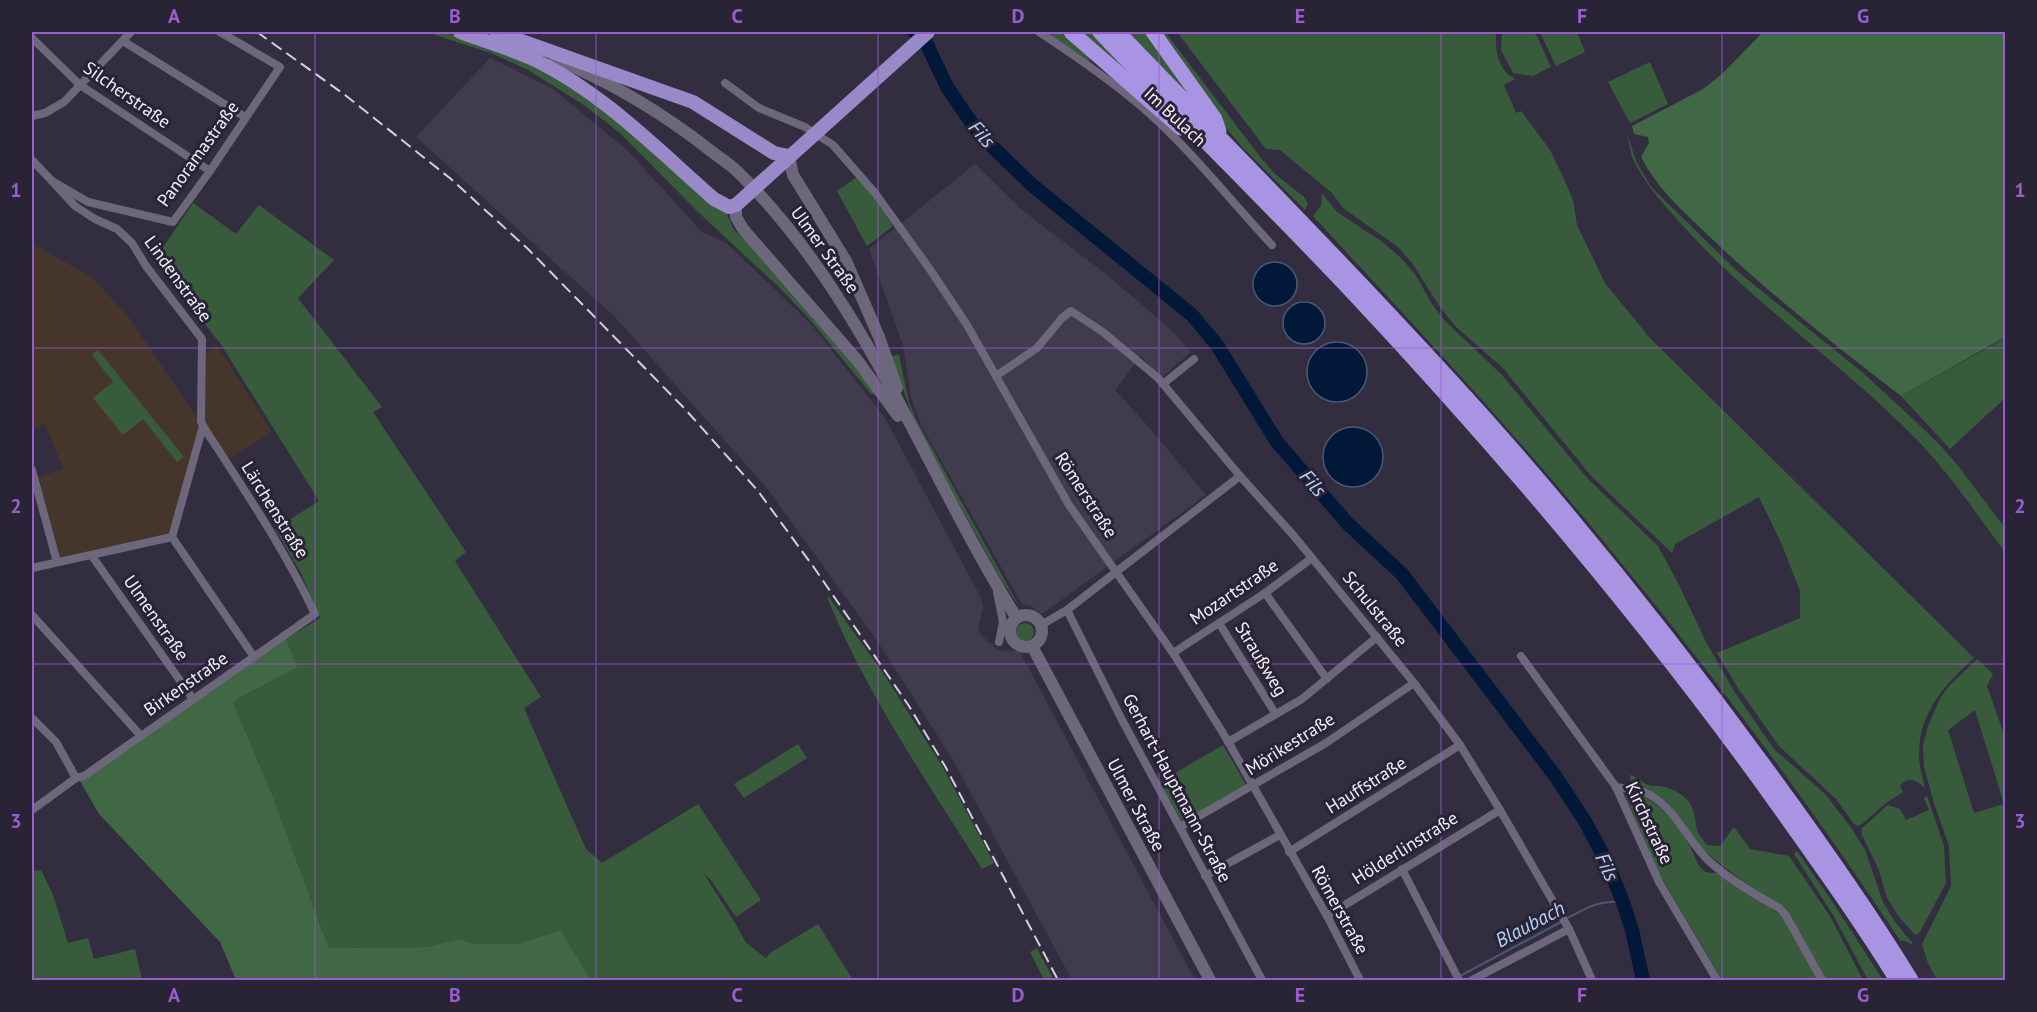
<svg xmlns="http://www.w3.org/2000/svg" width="2037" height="1012" font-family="'PT Sans',sans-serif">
<rect width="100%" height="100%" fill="#332e3f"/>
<g fill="#413c4d">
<polygon points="490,58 553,89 627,150 702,232 726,243 810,323 885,418 981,598 983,607 978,629 981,635 999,651 1010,650 1020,652 1195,980 1072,980 953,760 878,642 766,487 616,318 416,137"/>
<polygon points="975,164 1023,211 1106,274 1168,327 1191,352 1161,378 1141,356 1115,390 1147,425 1206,495 1042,614 1031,606 1022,604 921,425 911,397 903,345 869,249"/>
</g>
<g fill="#45352a">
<polygon points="32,244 92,277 127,315 200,422 201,426 171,536 58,561 36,478 63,469 45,424 32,429"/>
<polygon points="217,345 272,432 228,460 204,423 206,353"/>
</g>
<g fill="#385b3c" fill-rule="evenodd">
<path d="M 426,32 C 448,32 463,37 484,44 C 574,76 645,144 715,207 L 726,212 L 734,230 L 752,247 L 877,391 L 872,395 L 811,321 L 781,289 L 698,212 L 621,134 L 584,105 L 528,70 L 491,53 Z"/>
<polygon points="1044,32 1061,32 1090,59 1088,62"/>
<polygon points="1074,32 1093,32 1162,105"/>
<polygon points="1125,32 1147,32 1199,107"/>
<polygon points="1156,32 1165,32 1261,158 1275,174 1304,197 1308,203 1305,210 1242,147 1218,118"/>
<path d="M 1177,32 L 1496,32 C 1495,50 1497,69 1515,79 L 1504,85 L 1516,113 L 1521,111 L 1550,150 L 1564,179 L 1573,200 L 1577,225 L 1605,283 L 1649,337 L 1974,658 C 1946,684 1920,710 1919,752 C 1918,764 1923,777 1925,789 C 1918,780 1908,775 1900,786 L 1903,792 L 1886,803 L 1862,824 L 1858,826 L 1854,824 L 1836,799 L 1779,746 L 1738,688 L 1717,653 L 1800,618 L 1800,591 L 1782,545 L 1759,497 L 1675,544 L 1672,553 L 1592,477 L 1502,367 L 1456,327 L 1440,307 L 1412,263 L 1398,247 L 1343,208 L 1332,193 L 1280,150 L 1266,149 Z"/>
<polygon points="1502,32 1535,32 1551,67 1533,76 1513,73 1501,50"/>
<polygon points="1540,32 1577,32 1585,52 1556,66"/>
<polygon points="1650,62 1668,104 1630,123 1608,82"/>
<path d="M 1626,130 L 1636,161 L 1651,187 L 1737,271 L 1862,372 L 1912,418 L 1939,444 L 1959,467 L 2005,528 L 2005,552 C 1977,515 1951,475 1918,441 C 1844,364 1754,305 1683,226 C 1666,207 1648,188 1636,165 C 1630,155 1629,141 1626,130 Z"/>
<polygon points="857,177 868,189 893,226 867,246 837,191"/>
<path d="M 1322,193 L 1337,212 L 1381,241 L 1401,258 L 1415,274 L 1432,304 L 1445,321 L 1502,375 L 1587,478 L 1658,546 L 1679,585 L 1706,642 L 1734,691 L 1774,749 L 1825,794 L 1852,829 L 1865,850 L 1883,902 L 1895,922 L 1914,945 L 1902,940 L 1901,942 C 1797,784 1681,632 1559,488 C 1480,395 1396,306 1313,216 L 1321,206 Z"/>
<polygon points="193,203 236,234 259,205 334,260 298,298 382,407 373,412 466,552 455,561 541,697 524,708 586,849 602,863 698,804 761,900 736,917 710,879 704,874 734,921 746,943 766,958 770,953 818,924 853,980 591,980 561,930 516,944 476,944 459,939 426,947 329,948 272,794 233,702 298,667 286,639 320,618 301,573 275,529 319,501 220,343 154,261"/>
<polygon points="2005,338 2005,398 1950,449 1901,396"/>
<polygon points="98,350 184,457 177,462 143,419 123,435 93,398 113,382 92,355"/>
<polygon points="899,355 909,402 916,419 1020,608 1000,578 916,425 891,356"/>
<path d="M 828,596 L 885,676 L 942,766 L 994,863 L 982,869 C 927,781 866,694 827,597 Z"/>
<circle cx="1025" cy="632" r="9"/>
<path d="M 1977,659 L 1993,674 L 1987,686 L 2005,737 L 2005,980 L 1937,980 L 1928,963 L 1922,944 L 1951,886 L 1949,846 L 1934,803 L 1924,767 L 1923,745 L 1928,726 L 1940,698 L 1950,685 ZM 1975,710 L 2004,804 L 1974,813 L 1948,730 Z"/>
<polygon points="798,744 807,758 744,798 734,784"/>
<polygon points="1223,745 1247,786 1182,822 1160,782"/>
<path d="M 1630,775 C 1637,777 1640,781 1646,784 C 1650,786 1656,786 1660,786 C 1675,789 1688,796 1693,810 C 1698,828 1693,828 1707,845 L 1720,846 L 1734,827 L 1750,849 L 1789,856 L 1830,916 L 1863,980 L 1824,980 L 1787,910 L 1744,882 L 1714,859 L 1698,844 L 1666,801 L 1648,789 L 1631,786 Z"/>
<path d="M 1639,794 C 1665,807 1676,823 1691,848 C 1694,855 1697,864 1702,869 C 1707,874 1714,873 1720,873 L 1782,916 L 1820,980 L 1722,980 L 1657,870 L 1625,795 Z"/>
<polygon points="1927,796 1944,846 1946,883 1920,932 1915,935 1899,917 1887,898 1879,870 1862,835 1861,829 1888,805 1900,809 1906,820 1929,810 1924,798"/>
<polygon points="1797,851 1832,901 1883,980 1868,980 1833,915 1794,854"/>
<polygon points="41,870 53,895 68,943 88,938 94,959 135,949 142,980 32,980 32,871"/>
<polygon points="1037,948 1054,980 1044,980 1030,952"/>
</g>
<g fill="#406845">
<path d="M 1763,32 L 2005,32 L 2005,337 L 1901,396 C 1836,346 1771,295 1712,239 C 1684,212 1659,191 1641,157 L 1649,143 L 1648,137 L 1634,134 L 1632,126 L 1703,89 L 1722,74 Z"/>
<polygon points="286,639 298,667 233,702 272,794 329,948 426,947 459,939 476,944 516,944 561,930 591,980 236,980 220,942 99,814 80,781"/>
</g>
<g fill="#011839" stroke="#4a5973" stroke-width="1.5">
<circle cx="1275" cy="284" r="22"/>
<circle cx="1304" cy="323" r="21"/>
<circle cx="1337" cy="372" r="30"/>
<circle cx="1353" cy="457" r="30"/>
</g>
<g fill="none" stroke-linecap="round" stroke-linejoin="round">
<g stroke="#4a5973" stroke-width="2">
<path d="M 1566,919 C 1587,908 1598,900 1623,902"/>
<polyline points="1460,976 1561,922"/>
</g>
<polyline stroke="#011839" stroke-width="8" points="911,32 935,58"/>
<polyline stroke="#011839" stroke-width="14" points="921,32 947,87 979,134 1032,185 1192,315 1217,345 1277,442 1348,524 1402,574 1556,777 1586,823 1607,863 1623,902 1632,930 1643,980"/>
<g stroke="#6d677b" stroke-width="8">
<path d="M 1039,32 C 1077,57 1115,83 1150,114 C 1194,154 1231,201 1272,245"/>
<polyline points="32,38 80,85 210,171"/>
<polyline points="123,41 245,117"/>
<polyline points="725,83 759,108 805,127 833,145 875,193 929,268 967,325 1069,505 1173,653 1226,738 1327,916 1360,980"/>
<polyline points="32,116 45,113 64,102 131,32"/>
<polyline points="32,160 52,181 88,202 173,222 210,171 280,67 220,32"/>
<polyline points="52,181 75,206 95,219 117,229 132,243 146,266 202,339 201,421 203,426 172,537 254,657"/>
<polyline points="996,376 1037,348 1062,318 1071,311 1103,332 1158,378 1240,476 1294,536 1414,683 1460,745 1500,810 1569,929 1592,980"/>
<polyline points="1163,384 1194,359"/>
<polyline points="32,470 57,562"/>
<polyline points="92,556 193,699"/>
<polyline points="32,568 172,537"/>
<polyline points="997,592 1003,622 999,642"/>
<polyline points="1265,593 1327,679"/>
<polyline points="1067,610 1122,720 1262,980"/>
<polyline points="32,615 141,736"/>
<polyline points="1219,623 1275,713"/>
<polyline points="1041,625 1067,610 1240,476"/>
<polyline points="1173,653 1265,593 1312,558"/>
<polyline points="1521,656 1616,787 1659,882 1717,980"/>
<polyline points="32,718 56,742 76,778"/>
<polyline points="1228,742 1302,699 1377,637"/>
<path d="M 1616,787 C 1625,789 1636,789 1644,792 C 1674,804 1687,841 1710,862 C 1730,880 1756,895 1779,908 L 1785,914 L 1822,980"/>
<path d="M 32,810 L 76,778 L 84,776 L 315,614 C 284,548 243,488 203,426"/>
<polyline points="1180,827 1326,743 1414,683"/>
<polyline points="1289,852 1460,745"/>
<polyline points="1402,869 1459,980"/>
<polyline points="1205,876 1280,835"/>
<polyline points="1327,916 1500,810"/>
<polyline points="1472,980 1569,929"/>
</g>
<g stroke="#6d677b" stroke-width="12">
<path d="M 555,59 C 611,82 664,114 711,151 C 720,158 731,165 739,173 C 866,299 923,468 1016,617"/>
<polyline points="789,156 793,175 846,261 879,337 897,388"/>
<polyline points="736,205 736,217 743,229 857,360 898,416"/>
<circle cx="1026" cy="631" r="16"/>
<polyline points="1032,646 1210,980"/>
</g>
<g stroke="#9989c8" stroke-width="14">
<path d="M 460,32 C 484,41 509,48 533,59 C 602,92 657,149 714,199 L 729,207 L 736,205 L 928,32"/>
<polyline points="496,32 693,102 774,153 789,156"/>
</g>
<g stroke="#a894e2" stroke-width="15">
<polyline points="1071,32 1181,128"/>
<path d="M 1100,32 C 1184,121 1272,207 1356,296 C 1503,453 1641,616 1767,790 C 1811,852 1857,915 1897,980"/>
<path d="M 1118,32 C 1243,162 1370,290 1491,425 C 1590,537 1683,654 1771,775 C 1820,842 1868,910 1911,980"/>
<polyline points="1153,32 1215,119 1219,131"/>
</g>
<polyline stroke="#d4d1dd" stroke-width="2" stroke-dasharray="12 6" stroke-linecap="butt" points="257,32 345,95 451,179 528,249 685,409 758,491 815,569 909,706 945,766 1058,980"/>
</g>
<path fill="none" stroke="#995dce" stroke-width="1.5" stroke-opacity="0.55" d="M 315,32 L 315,980M 596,32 L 596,980M 878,32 L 878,980M 1159,32 L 1159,980M 1441,32 L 1441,980M 1722,32 L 1722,980M 32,348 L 2006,348M 32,664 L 2006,664"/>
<g text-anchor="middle" stroke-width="6" stroke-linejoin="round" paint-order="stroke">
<g font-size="18" fill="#f3f0fb" stroke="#292435">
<text transform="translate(127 95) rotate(35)" y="6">Silcherstraße</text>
<text transform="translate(1175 117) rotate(43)" y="6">Im Bulach</text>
<text transform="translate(198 154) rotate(-54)" y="6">Panoramastraße</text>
<text transform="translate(825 250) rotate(54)" y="6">Ulmer Straße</text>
<text transform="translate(178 279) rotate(54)" y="6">Lindenstraße</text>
<text transform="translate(1086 495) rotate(57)" y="6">Römerstraße</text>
<text transform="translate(275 510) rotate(58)" y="6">Lärchenstraße</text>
<text transform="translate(1234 592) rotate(-34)" y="6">Mozartstraße</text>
<text transform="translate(1375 609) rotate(51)" y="6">Schulstraße</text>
<text transform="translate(156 618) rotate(55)" y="6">Ulmenstraße</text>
<text transform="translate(1261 659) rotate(59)" y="6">Straußweg</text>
<text transform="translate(186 684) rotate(-35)" y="6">Birkenstraße</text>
<text transform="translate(1290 744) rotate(-32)" y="6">Mörikestraße</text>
<text transform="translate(1366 785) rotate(-32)" y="6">Hauffstraße</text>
<text transform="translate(1177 788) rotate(62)" y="6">Gerhart-Hauptmann-Straße</text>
<text transform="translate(1136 805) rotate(62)" y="6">Ulmer Straße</text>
<text transform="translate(1649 823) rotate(65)" y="6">Kirchstraße</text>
<text transform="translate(1405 848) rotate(-32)" y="6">Hölderlinstraße</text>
<text transform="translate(1340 910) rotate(61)" y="6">Römerstraße</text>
</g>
<g font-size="20" font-style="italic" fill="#b5d1f7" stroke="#292435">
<text transform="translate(982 134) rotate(49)" y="7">Fils</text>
<text transform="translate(1313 483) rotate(49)" y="7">Fils</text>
<text transform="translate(1607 867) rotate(65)" y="7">Fils</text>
<text transform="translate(1530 924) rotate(-28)" y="7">Blaubach</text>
</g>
</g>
<rect width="2037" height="1012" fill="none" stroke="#292435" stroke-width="66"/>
<rect x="33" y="33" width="1971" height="946" fill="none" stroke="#995dce" stroke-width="2"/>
<g font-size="20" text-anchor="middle" font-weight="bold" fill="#995dce">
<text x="174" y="23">A</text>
<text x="455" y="23">B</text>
<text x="737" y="23">C</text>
<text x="1018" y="23">D</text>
<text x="1300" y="23">E</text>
<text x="1582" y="23">F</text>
<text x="1863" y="23">G</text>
<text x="16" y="197">1</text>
<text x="2020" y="197">1</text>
<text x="16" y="513">2</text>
<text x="2020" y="513">2</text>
<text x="16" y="828">3</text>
<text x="2020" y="828">3</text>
<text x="174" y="1002">A</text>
<text x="455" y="1002">B</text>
<text x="737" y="1002">C</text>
<text x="1018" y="1002">D</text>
<text x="1300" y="1002">E</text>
<text x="1582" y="1002">F</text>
<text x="1863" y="1002">G</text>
</g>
</svg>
